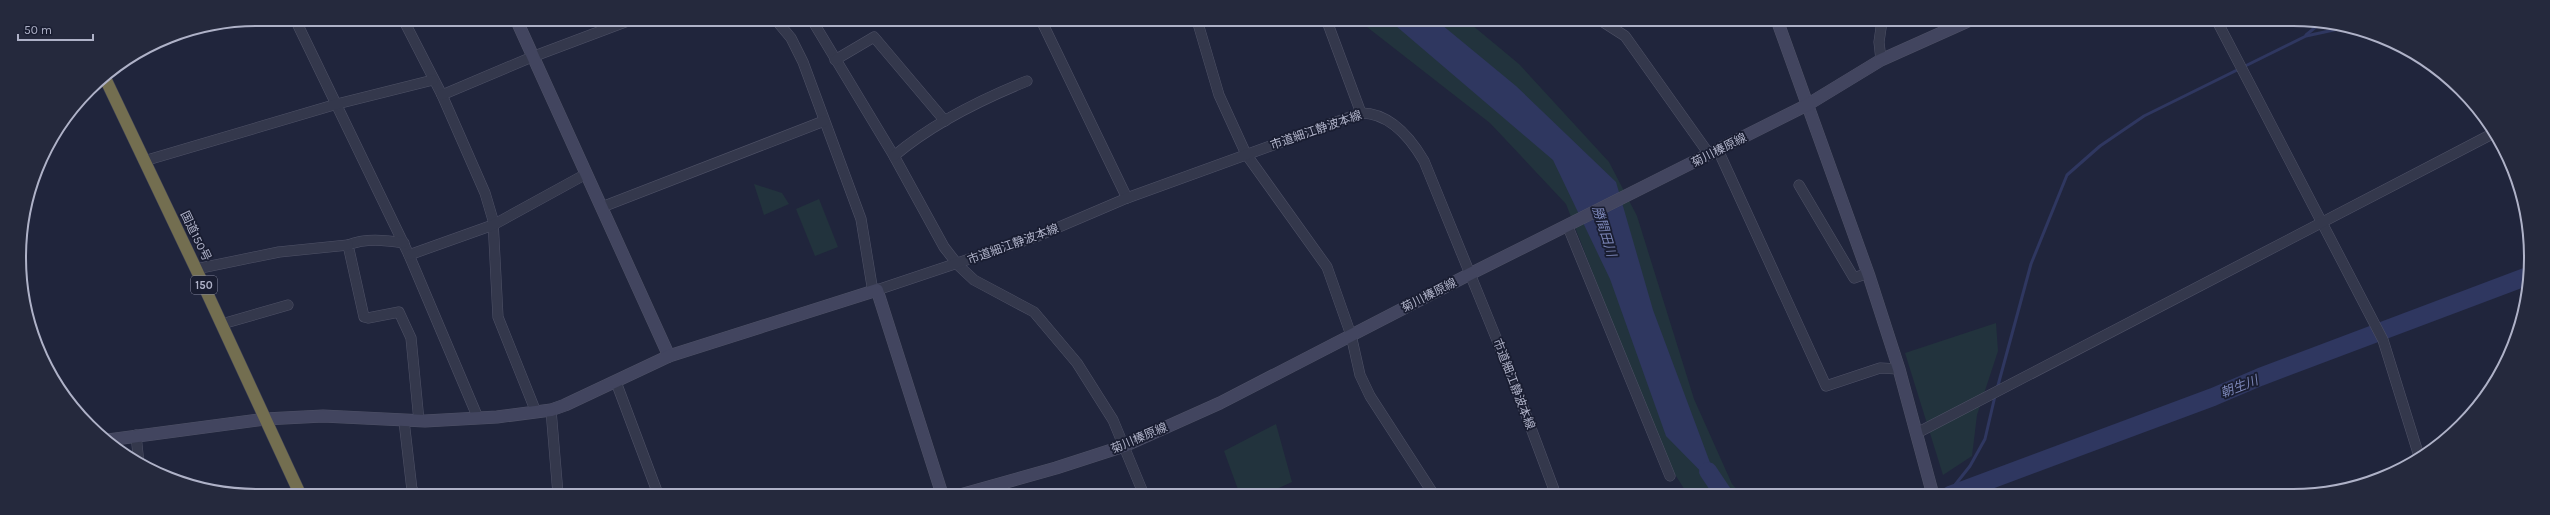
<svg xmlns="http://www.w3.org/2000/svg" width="2550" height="515" font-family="Karla,'Noto Sans JP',sans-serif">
<rect width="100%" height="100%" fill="#20253c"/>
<g fill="#22333d">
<polygon points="1358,20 1466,20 1519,64 1609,162 1637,216 1694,399 1732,484 1742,495 1688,495 1664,457 1566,204 1490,123"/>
<polygon points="754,184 782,193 789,204 764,215"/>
<polygon points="819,199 838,247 815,256 796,209"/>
<polygon points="1996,323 1998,351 1977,415 1972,456 1943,475 1905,353"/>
<polygon points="1276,424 1292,482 1270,492 1271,495 1240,495 1224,451"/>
</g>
<polygon fill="#2f3760" points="1389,20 1436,20 1516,86 1616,182 1653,310 1721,492 1666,436 1610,279 1553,160"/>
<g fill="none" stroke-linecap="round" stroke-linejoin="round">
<g stroke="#2f3760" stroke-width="3">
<polyline points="2306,35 2323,21"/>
<polyline points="1997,389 2031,264 2067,175 2100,146 2144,116 2306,36 2343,28"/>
<polyline points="1947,495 1970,466 1985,439 1995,396"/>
</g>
<g stroke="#2f3760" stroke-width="18">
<polyline points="1708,471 1724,495"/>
<polyline points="1950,495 2213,397 2260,377 2528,276"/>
</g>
<g stroke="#4f5267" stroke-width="11">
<g id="street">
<polyline points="295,19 409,255 478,418"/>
<polyline points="403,19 442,95 485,193 493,220 498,317 536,412"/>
<polyline points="776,20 791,38 803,62 861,219 873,292"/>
<polyline points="812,20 894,156 944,247 958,265 974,280 1034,312 1077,363 1113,420 1144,495"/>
<polyline points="1041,20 1127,198"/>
<polyline points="1197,20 1219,95 1246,154 1327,267 1351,335 1360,375 1370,396 1434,495"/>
<polyline points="1600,20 1625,36 1709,154"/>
<polyline points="2217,21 2383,340 2419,456"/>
<polyline points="1328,24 1361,113"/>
<polyline points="835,60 874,37 945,121"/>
<polyline points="1881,60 1879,42 1882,21"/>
<polyline points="442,95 532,57 633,19"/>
<polyline points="1718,150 1826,386 1880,368 1899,369"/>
<path d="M 894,156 C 933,123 980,100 1027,81"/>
<polyline points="144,161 337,104 433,80"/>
<polyline points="1799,185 1854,278 1868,273"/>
<polyline points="602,207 824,121"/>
<polyline points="1568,227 1670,476"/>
<path d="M 404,243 C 385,240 365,238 348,245 L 364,317 L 368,318 L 399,312 L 411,338 L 419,421"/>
<polyline points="409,255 493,225 586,174"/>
<polyline points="196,269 279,252 348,245"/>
<path d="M 877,290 L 1038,236 L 1127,198 L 1361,113 C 1390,113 1410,137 1424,161 L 1510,372 L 1556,495"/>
<polyline points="222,324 288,305"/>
<polyline points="616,382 658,494"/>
<polyline points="551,410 558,494"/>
<polyline points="404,421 412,490 417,494"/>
<polyline points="1917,433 2492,134"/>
<polyline points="136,435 139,464"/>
</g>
</g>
<g stroke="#4f5267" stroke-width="13">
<g id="secondary">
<polyline points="516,19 669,356"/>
<polyline points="1777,20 1869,276 1899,369 1933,495"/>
<polyline points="108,440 265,419 323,416 425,421 497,417 551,410 565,405 669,356 877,290 942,494"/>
<polyline points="960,495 1056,468 1124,446 1220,403 1470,274 1807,105 1881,60 1968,21"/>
</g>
</g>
<g stroke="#3c3f54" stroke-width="13">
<polyline id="highway" points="105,78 196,269 300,494"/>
</g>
<use href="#street" stroke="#34384c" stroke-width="10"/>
<use href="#secondary" stroke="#42455f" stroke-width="12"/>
<use href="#highway" stroke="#736e50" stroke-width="12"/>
</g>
<g text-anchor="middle" stroke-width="3.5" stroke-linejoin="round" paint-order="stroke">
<rect fill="#191d31" stroke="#82859b" stroke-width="1" x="191" y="276" width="26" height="18" rx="3"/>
<g font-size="11" font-weight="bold" fill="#afb2c8">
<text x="204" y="289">150</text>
</g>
<g font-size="12" fill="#afb2c8" stroke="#191d31">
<text transform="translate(1316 130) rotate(-19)" y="4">市道細江静波本線</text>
<text transform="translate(1719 150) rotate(-27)" y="4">菊川榛原線</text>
<text transform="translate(196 236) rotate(64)" y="4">国道150号</text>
<text transform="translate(1013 244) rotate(-20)" y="4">市道細江静波本線</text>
<text transform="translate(1429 295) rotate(-27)" y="4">菊川榛原線</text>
<text transform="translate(1514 384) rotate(69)" y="4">市道細江静波本線</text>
<text transform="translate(1139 438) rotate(-23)" y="4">菊川榛原線</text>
</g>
<g font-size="13" font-style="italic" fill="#7c86b7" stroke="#191d31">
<text transform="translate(1605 231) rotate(73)" y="5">勝間田川</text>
<text transform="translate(2239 386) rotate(-21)" y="5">朝生川</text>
</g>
</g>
<path d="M0 0H2550V515H0ZM257 26H2293A231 231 0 0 1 2524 257V258A231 231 0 0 1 2293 489H257A231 231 0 0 1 26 258V257A231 231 0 0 1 257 26Z" fill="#25293d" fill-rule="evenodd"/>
<path fill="none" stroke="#afb2c8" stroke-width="2" d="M257 26H2293A231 231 0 0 1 2524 257V258A231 231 0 0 1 2293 489H257A231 231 0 0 1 26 258V257A231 231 0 0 1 257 26Z"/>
<path d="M18 34v6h75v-6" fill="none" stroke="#afb2c8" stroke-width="2"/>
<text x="24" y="34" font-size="12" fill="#afb2c8" stroke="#191d31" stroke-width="3" paint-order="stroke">50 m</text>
</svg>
